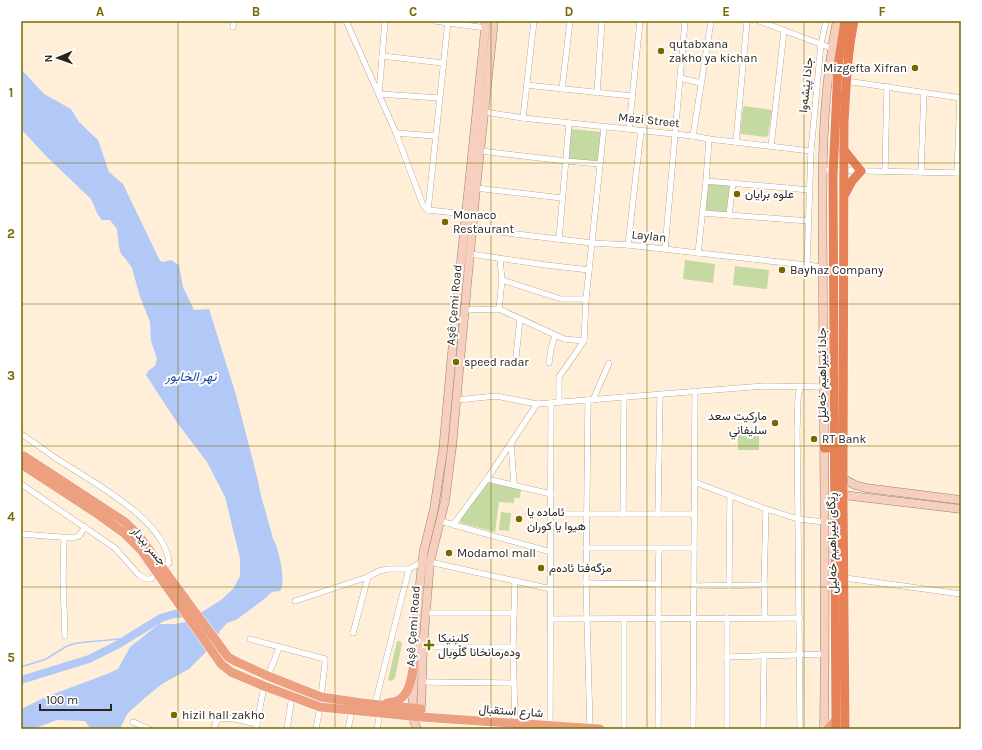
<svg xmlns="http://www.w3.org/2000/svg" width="982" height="750" font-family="Karla,Vazirmatn,sans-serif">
<rect width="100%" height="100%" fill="#ffefd8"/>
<g fill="#c4daa2">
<polygon points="744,106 772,110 768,136 766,137 741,134 740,133 743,107"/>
<polygon points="571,129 602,132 598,163 568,160"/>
<polygon points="708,184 731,186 728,213 705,210"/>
<polygon points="685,260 715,264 713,283 683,279"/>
<polygon points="735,266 769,270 767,289 733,285"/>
<polygon points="759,431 759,450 738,450 738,432"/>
<polygon points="487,482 521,489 520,498 514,498 514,503 499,502 495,532 461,523 460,520"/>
<polygon points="501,512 511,513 509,531 499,530"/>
<polygon points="397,641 400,641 402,644 395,678 392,681 388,680"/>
</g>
<path fill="#b2c8f6" d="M 21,69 L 44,94 L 71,109 L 79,122 L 98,140 L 109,172 L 123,184 L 160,261 L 163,262 L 171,260 L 179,265 L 183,287 L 194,310 L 209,309 L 236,395 L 257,477 L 263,505 L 259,514 C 265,525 273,536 277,548 C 280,558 286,582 280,591 L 272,592 L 263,600 L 236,620 L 227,623 L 220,631 L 214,643 L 203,655 L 189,669 L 162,684 L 147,696 L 127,714 L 120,729 L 92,729 L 90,728 L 85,721 L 57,720 L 33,729 L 21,729 L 21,709 L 48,696 L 107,674 L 118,669 L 130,647 L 159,624 L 175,624 L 186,622 L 221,600 L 233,589 L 240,576 L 240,558 L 225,497 L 207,462 L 178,424 L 146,375 L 148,371 L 155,366 L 157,359 L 151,341 L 150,322 L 140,297 L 132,268 L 125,258 L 121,254 L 119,247 L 117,229 L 110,220 L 102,220 L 98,215 L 91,199 L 47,157 L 21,129 Z"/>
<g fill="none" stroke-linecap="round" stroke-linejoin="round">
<polyline stroke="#b2c8f6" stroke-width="1.5" points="21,667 46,659 67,646 77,643 130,638"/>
<g stroke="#b2c8f6" stroke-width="8">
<polyline points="258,500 268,535"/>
<polyline points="21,680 89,659 117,645 161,618 174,614 190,613"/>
</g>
<g stroke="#948671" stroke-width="6">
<g id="minor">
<polyline points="346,21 396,133 423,205 428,210 467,214"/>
<polyline points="385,21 379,94 439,98"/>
<polyline points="435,21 486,28"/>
<polyline points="759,21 831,48"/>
<polyline points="233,27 234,21"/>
<polyline points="382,56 443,63"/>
<polyline points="680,78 701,83"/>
<polyline points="846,81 961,98"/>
<polyline points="526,85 632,96"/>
<polyline points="562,89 570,21"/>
<polyline points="597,93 602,21"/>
<polyline points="485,112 523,118 693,136 709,139 811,151"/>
<polyline points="523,118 534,21"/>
<polyline points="629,129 640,21"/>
<polyline points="396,133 435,136"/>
<polyline points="693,136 711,21"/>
<polyline points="736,142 747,21"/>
<polyline points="771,146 784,31"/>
<polyline points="481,151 566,161 600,164"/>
<polyline points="822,170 961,173"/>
<polyline points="885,171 887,86"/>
<polyline points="921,172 924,92"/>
<polyline points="957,173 960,97"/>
<polyline points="706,181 810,190"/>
<polyline points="476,188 562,198"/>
<polyline points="428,210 448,21"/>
<polyline points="702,213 809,221"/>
<polyline points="729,215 733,183"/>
<polyline points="473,229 592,243 628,245 823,267"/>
<polyline points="559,239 569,123"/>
<polyline points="628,245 641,131"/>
<polyline points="665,249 685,21"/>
<polyline points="698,253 706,181 709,139"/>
<polyline points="470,254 546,265 589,270"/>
<polyline points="807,265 811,151 821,44 826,21"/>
<polyline points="502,280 561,299 586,299"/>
<polyline points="499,309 502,280 500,259"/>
<polyline points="465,310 499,309 564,339 584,341"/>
<polyline points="516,357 520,319"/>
<polyline points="549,363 551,349 555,335"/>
<polyline points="800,386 798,398 797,430 798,519 824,522"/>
<polyline points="457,400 496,396 537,404 765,386 824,387"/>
<polyline points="588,400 586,583 590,728"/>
<polyline points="593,400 609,363"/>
<polyline points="559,402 559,377 584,341 586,299 604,127"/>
<path d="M 21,434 C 32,441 43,449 54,457 C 87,479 166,519 169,563 L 151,579 L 146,579 L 139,575 L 115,548 L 21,484"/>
<polyline points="511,443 514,485"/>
<polyline points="487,479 551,494"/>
<polyline points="694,482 766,509 798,519 800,729"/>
<polyline points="551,514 694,514"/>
<polyline points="623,514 624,397"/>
<polyline points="658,514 660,395"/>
<polyline points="440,521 551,552"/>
<polyline points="453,525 487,479 537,404"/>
<polyline points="21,534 73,538 79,536 85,527"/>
<polyline points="64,538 63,580 65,636"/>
<polyline points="586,548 694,548"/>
<polyline points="430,562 551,589"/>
<polyline points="845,578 961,594"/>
<polyline points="515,580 513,647 515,723"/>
<polyline points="586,583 658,584"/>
<polyline points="694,586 764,585"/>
<polyline points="729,586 730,496"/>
<polyline points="295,601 368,577 379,571 388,569 409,569 422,562"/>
<polyline points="426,613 514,613"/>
<polyline points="765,618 764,585 766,509"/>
<polyline points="551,619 800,618"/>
<polyline points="353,633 368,577"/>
<polyline points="250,639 325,659 325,663 321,697"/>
<polyline points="423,647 513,647"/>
<polyline points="727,657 825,654"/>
<polyline points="422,682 514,683"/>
<polyline points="375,704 409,569"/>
<polyline points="133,722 149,729"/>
<polyline points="550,726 551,403"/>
<path d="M 214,729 C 215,726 215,722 218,720 C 224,715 249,722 257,724"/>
<polyline points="256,729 264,686 279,648"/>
<polyline points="287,729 292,696"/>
<polyline points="316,729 320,707"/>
<polyline points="348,729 352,710"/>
<polyline points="377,729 380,712"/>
<polyline points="624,729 624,619"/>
<path d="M 658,729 C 659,669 657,609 659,549"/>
<polyline points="693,729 695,391"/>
<polyline points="727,729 727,618"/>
<polyline points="763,729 764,655"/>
</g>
</g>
<g stroke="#948671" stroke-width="9">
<g id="secondary">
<polyline points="844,479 855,485 866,488 961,500"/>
<polyline points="843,495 961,509"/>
<polyline points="421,714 423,647 430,562 445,501 452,447 476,188 494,21"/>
<polyline points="417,729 412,716 416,628 422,562 424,550 434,509 443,451 456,310 486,21"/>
<path d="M 824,729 C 826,587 824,444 823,301 C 823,207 818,114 837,21"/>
</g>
</g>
<g stroke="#fff" stroke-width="10">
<g id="primary">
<polyline points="235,661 268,676 321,697 362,703 421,709"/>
<polyline points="231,672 264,686 320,707 421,717 600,729"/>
<path d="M 387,703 C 391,702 396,702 400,699 C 410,693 412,674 414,664"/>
<polyline points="828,729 836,720"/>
</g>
</g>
<g stroke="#fff" stroke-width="10">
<g id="trunk">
<polyline points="844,150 861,171 852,181 845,194"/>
<polyline points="824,448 834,448"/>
<polyline points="836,729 833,176 838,66 845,21"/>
<path d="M 845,729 L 843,495 L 844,123 C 846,88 847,55 854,21"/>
</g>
</g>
<use href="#minor" stroke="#fff" stroke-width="5.5"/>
<use href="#secondary" stroke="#f6cfbf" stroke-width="8"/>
<use href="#primary" stroke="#eca080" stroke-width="9"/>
<use href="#trunk" stroke="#e68056" stroke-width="9"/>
<g stroke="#fff" stroke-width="10" stroke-linecap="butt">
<g id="primary-bridge">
<polyline points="24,456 125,522 139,536 228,657 235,661"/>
<polyline points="21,464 99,515 124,533 141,550 221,664 231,672"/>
</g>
</g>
<use href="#primary-bridge" stroke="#eca080" stroke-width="9"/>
</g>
<path fill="none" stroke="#756900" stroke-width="1" stroke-opacity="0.55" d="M 178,21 L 178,729M 335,21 L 335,729M 491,21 L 491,729M 647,21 L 647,729M 804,21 L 804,729M 21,163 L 961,163M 21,304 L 961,304M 21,446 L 961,446M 21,587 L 961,587"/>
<g fill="#756900" stroke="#fff" stroke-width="1.5">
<circle cx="661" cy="51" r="4"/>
<circle cx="915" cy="68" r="4"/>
<circle cx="737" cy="194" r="4"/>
<circle cx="445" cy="222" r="4"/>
<circle cx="782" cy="270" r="4"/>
<circle cx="456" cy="362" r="4"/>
<circle cx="775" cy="423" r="4"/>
<circle cx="814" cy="439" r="4"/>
<circle cx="519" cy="519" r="4"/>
<circle cx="449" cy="553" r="4"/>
<circle cx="541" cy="568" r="4"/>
<path d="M427 639h4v4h4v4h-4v4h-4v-4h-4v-4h4z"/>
<circle cx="174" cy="715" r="4"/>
</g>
<g text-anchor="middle" stroke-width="4" stroke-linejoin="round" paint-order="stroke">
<g font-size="12" fill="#2b251d" stroke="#fff" text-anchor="start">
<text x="669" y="48">qutabxana<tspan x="669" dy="14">zakho ya kichan</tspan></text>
<text x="907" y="72" text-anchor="end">Mizgefta Xifran</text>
<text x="745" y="198">علوه برايان</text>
<text x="453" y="219">Monaco<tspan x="453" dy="14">Restaurant</tspan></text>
<text x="790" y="274">Bayhaz Company</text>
<text x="464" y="366">speed radar</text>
<text x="767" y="420" text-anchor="end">ماركيت سعد<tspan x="767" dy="14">سليفاني</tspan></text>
<text x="822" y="443">RT Bank</text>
<text x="527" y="516">ئاماده یا<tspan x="527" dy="14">هیوا یا کوران</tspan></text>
<text x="457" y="557">Modamol mall</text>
<text x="549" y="572">مزگەفتا ئادەم</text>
<text x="438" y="642">کلینیکا<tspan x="438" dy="14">ودەرمانخانا گڵوبال</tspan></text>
<text x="182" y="719">hizil hall zakho</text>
</g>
<g font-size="12" fill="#2b251d" stroke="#fff">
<text transform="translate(806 85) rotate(-84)" y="4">جادا پێشەوا</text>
<text transform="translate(649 120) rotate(6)" y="4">Mazi Street</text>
<text transform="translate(649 236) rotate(6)" y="4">Laylan</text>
<text transform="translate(454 305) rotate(-85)" y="4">Aşê Çemi Road</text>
<text transform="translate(822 375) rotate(-90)" y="4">جادا ئیبراهیم خەلیل</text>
<text transform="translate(832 543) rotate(-91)" y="4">ڕێگای ئیبراهیم خەلیل</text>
<text transform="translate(149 546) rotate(50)" y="4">جسر بيدار</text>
<text transform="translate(413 626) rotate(-86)" y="4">Aşê Çemi Road</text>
<text transform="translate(511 711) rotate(4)" y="4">شارع استقبال</text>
</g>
<g font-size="13" font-style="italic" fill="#22459a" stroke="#fff">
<text x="191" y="381">نهر الخابور</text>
</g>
</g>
<rect width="982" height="750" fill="none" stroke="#ffffff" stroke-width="44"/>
<g transform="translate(58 58) rotate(268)" stroke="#ffffff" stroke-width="3" paint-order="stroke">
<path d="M0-3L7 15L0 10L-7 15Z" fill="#2b251d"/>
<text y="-6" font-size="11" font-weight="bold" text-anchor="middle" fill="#2b251d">N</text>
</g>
<path d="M40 704v6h71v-6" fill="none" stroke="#2b251d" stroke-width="2"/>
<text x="46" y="704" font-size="12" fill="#2b251d" stroke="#ffffff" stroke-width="3" paint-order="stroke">100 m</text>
<rect x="22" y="22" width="938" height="706" fill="none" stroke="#756900" stroke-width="1.5"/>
<g font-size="13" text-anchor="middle" font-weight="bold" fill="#756900">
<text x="100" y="16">A</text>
<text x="256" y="16">B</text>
<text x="413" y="16">C</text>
<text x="569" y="16">D</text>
<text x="726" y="16">E</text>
<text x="882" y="16">F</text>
<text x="11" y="97">1</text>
<text x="11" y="238">2</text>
<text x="11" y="380">3</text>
<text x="11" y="521">4</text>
<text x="11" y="662">5</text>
</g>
</svg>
